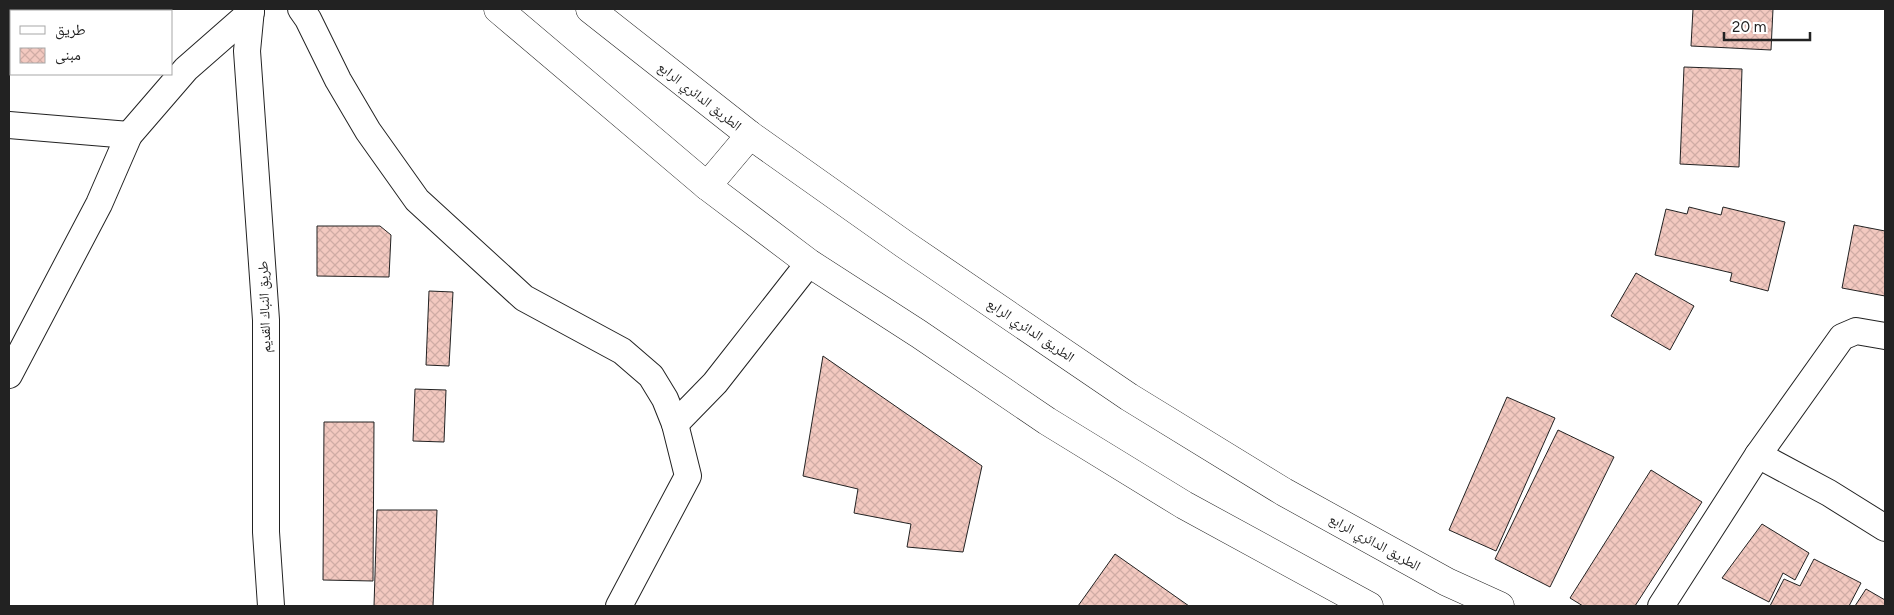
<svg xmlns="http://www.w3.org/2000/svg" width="1894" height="615" font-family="Figtree,'Noto Naskh Arabic',sans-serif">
<defs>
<pattern id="building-cross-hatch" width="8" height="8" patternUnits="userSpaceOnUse" patternTransform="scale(1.25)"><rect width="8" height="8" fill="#f3c9c0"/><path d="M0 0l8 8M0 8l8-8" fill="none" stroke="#d0aca5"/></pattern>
</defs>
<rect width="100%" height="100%" fill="#fff"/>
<g fill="url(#building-cross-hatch)" stroke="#222">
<polygon points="1693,9 1773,9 1771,50 1691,46"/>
<polygon points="1684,67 1742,69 1739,167 1680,164"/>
<polygon points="1689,207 1721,215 1723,207 1785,222 1768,291 1730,281 1732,273 1655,255 1666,209 1687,214"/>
<polygon points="1854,225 1885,231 1885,296 1842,288"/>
<polygon points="317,226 380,226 391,235 389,277 317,276"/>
<polygon points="1636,273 1694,306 1670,350 1611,316"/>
<polygon points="429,291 453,292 449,366 426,365"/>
<polygon points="823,356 982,466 963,552 907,547 911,524 854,513 858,489 803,476"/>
<polygon points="415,389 446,390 444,442 413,441"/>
<polygon points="1507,397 1555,418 1496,551 1449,530"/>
<polygon points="324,422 374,422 373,581 323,580"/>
<polygon points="1558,430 1614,457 1550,587 1495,559"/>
<polygon points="1651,470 1702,502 1635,606 1583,606 1570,598"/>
<polygon points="377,510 437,510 433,606 374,606"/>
<polygon points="1762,524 1809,553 1795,580 1783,573 1769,602 1722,578"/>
<polygon points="1115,554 1189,606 1078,606"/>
<polygon points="1814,559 1861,583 1849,606 1770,606 1784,579 1800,586"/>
<polygon points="1866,589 1885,600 1885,606 1855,606"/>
</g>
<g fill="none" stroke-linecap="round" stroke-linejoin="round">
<g stroke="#222" stroke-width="28">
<g id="street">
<polyline points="251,9 247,51 266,320 266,532 271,606"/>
<polyline points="301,9 308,19 338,80 368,131 417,200 524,298 622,351 651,376 665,399 675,424 688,476 619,606"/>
<polyline points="9,125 129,135"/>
<polyline points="9,375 99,204 129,135 186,69 251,12"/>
<polyline points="675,424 715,383 809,263"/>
<polyline points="1758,455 1829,493 1885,528"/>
<polyline points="1661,606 1758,455 1842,337 1856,331 1885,336"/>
</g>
</g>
<g stroke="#222" stroke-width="29">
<g id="primary">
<polyline points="498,9 707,186 809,263 919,334 1047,421 1184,505 1369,606"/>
<polyline points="590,9 750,135 904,244 1129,397 1284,492 1447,582 1500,606"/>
<polyline points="707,186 750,135"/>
</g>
</g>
<use href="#street" stroke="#fff" stroke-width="26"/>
<use href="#primary" stroke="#fff" stroke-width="28"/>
</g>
<g text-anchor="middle" stroke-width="4" stroke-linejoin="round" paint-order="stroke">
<g font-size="14" fill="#222" stroke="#fff">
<text transform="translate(700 96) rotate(38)" y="5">الطريق الدائري الرابع</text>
<text transform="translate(264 307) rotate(-92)" y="5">طريق النباك القديم</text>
<text transform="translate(1031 330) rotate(34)" y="5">الطريق الدائري الرابع</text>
<text transform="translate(1375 542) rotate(29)" y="5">الطريق الدائري الرابع</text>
</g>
</g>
<rect width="1894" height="615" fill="none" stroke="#222222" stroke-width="20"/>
<rect x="10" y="10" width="162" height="65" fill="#ffffff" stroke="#a7a7a7"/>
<rect x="20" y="26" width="25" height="8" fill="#ffffff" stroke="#a7a7a7"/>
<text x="55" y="35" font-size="15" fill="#222222">طريق</text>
<rect x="20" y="48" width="25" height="15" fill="url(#building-cross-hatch)" stroke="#a7a7a7"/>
<text x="55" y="60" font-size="15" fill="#222222">مبنى</text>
<path d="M1724 32v8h86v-8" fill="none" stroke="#222222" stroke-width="2.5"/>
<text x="1732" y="32" font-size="15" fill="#222222" stroke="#ffffff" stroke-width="4" paint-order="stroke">20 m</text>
</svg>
